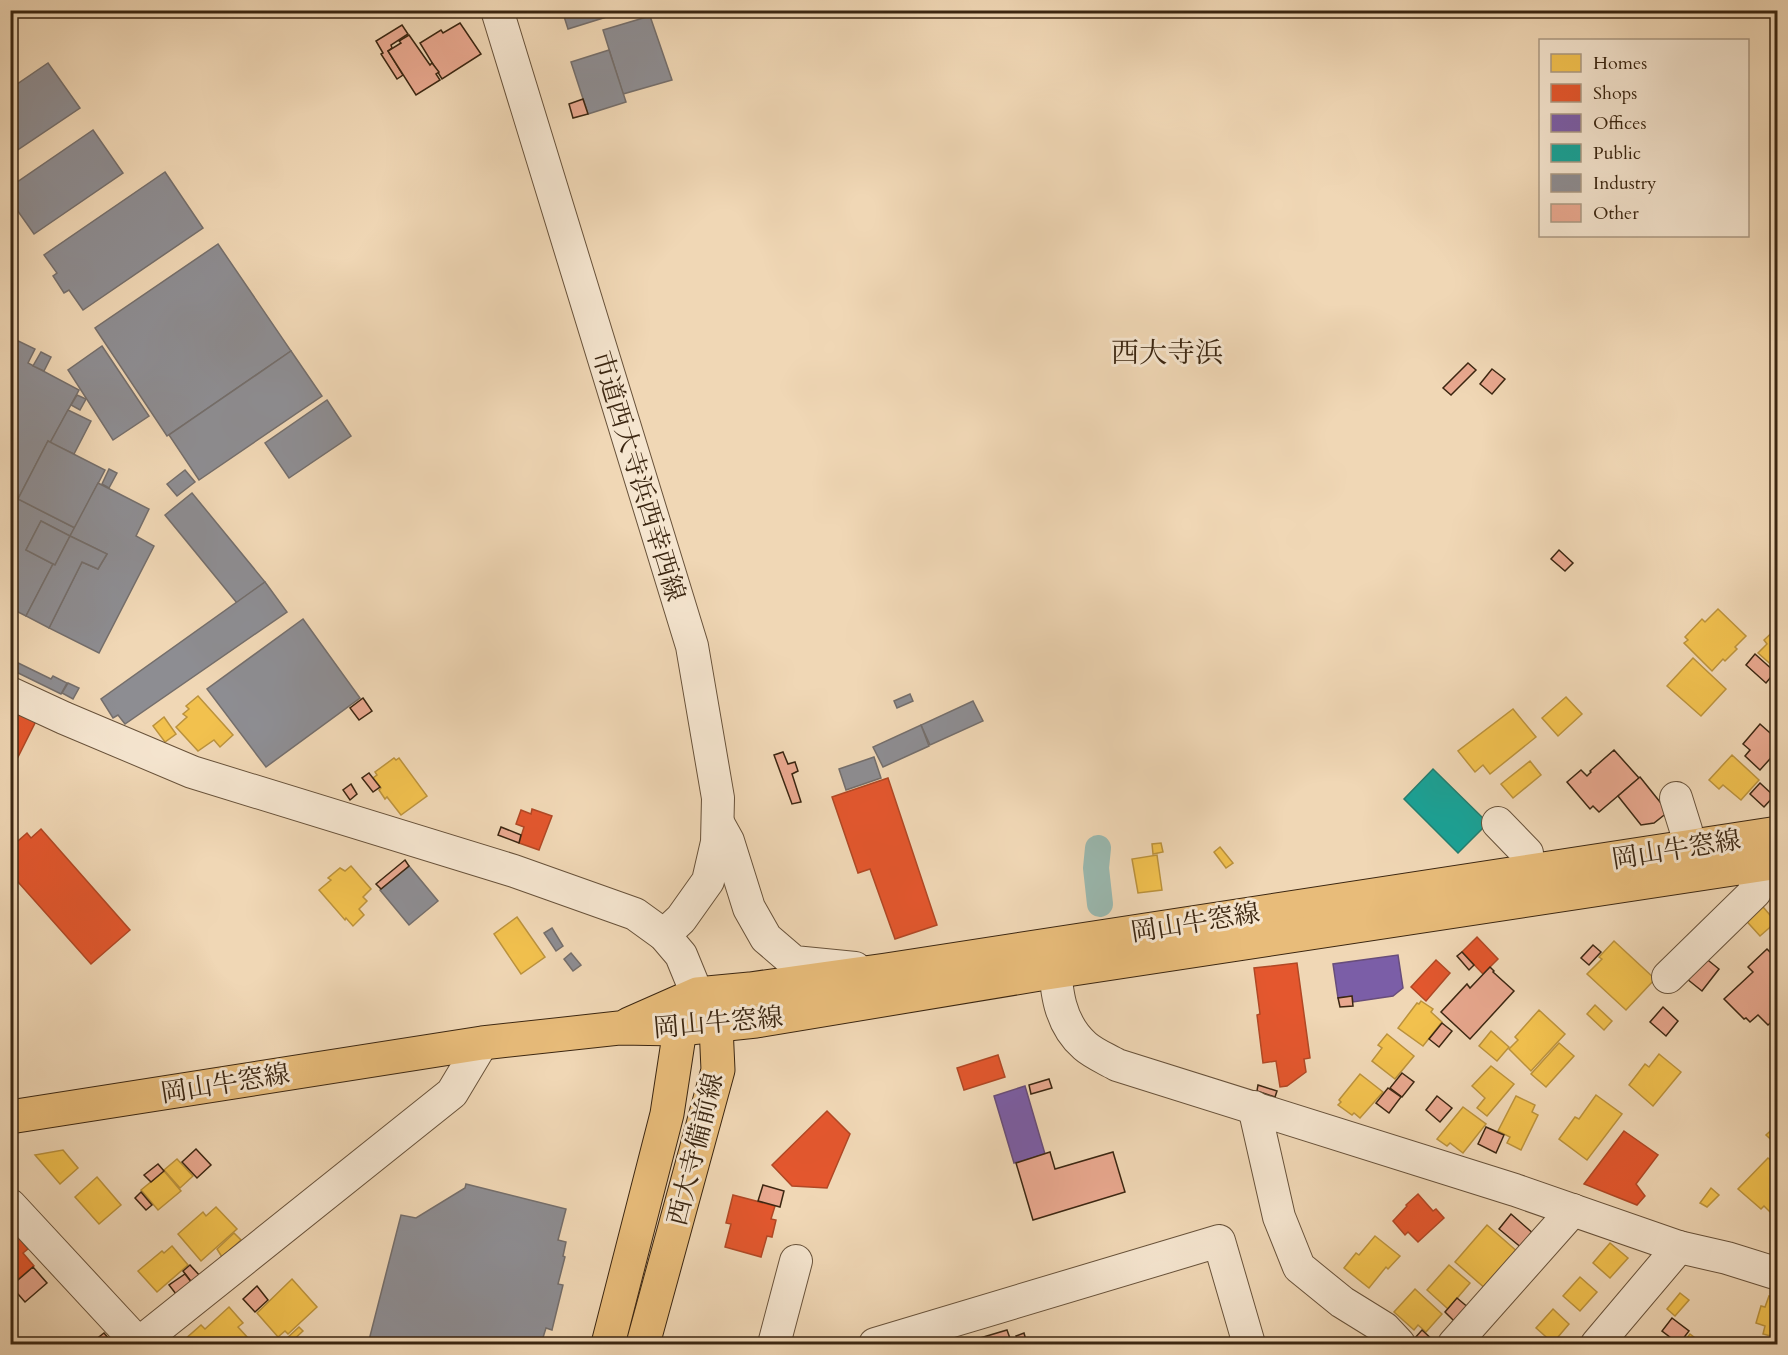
<svg xmlns="http://www.w3.org/2000/svg" width="1788" height="1355" font-family="Cardo,'Noto Serif JP',serif">
<rect width="100%" height="100%" fill="#f0d7b5"/>
<filter id="stains"><feTurbulence type="fractalNoise" baseFrequency=".00333" numOctaves="4"/><feColorMatrix values="0 0 0 0 .2 0 0 0 0 .09 0 0 0 0 .02 0 0 0 .5 -.17"/></filter>
<radialGradient id="worn" r=".72"><stop offset=".6" stop-color="#630" stop-opacity="0"/><stop offset="1" stop-color="#630" stop-opacity=".3"/></radialGradient>
<g fill="#f2c14e" stroke="#bb923c" stroke-width="1.5">
<polygon points="1718,609 1746,636 1735,647 1737,649 1725,661 1723,659 1712,671 1684,643 1688,640 1685,637 1702,619 1705,622"/>
<polygon points="1778,627 1778,665 1775,668 1758,653 1767,644 1764,640"/>
<polygon points="1693,658 1726,689 1701,716 1667,686"/>
<polygon points="198,696 233,735 220,747 214,740 198,751 176,727 187,717 183,714 189,709 186,706"/>
<polygon points="1566,697 1582,714 1558,736 1542,718"/>
<polygon points="1513,709 1536,737 1490,774 1483,765 1475,772 1458,751"/>
<polygon points="164,717 176,734 165,742 153,726"/>
<polygon points="1732,755 1759,780 1741,800 1723,785 1719,789 1709,780"/>
<polygon points="394,758 396,760 399,758 427,796 401,815 387,797 385,799 379,790 381,788 373,778 377,775 375,772"/>
<polygon points="1530,761 1541,775 1513,798 1501,784"/>
<polygon points="1161,843 1163,852 1153,854 1152,844"/>
<polygon points="1220,847 1233,863 1226,868 1214,852"/>
<polygon points="1157,855 1162,890 1138,893 1132,859"/>
<polygon points="351,866 371,889 363,897 367,901 359,909 364,915 353,926 346,918 345,920 319,890 331,880 328,878 340,868 345,871"/>
<polygon points="1757,900 1776,922 1760,936 1741,915"/>
<polygon points="517,917 545,957 521,974 494,934"/>
<polygon points="1614,941 1655,979 1626,1010 1587,974 1602,959 1599,957"/>
<polygon points="1421,1001 1433,1009 1431,1012 1442,1022 1423,1046 1398,1028 1417,1003 1419,1004"/>
<polygon points="1595,1005 1612,1021 1604,1030 1587,1014"/>
<polygon points="1539,1010 1565,1034 1531,1071 1509,1049 1518,1040 1515,1037"/>
<polygon points="1491,1031 1509,1047 1497,1061 1479,1046"/>
<polygon points="1387,1034 1414,1056 1395,1079 1372,1061 1382,1048 1378,1045"/>
<polygon points="1559,1043 1574,1056 1546,1087 1531,1074"/>
<polygon points="1659,1054 1681,1072 1653,1106 1629,1085 1645,1064 1649,1067"/>
<polygon points="1491,1066 1514,1084 1487,1116 1477,1108 1485,1098 1472,1086"/>
<polygon points="1360,1074 1383,1092 1360,1118 1354,1113 1352,1115 1338,1105 1341,1102 1339,1100"/>
<polygon points="1596,1095 1622,1114 1587,1160 1559,1139 1575,1117 1579,1119"/>
<polygon points="1516,1096 1535,1105 1532,1112 1538,1115 1521,1150 1507,1143 1510,1137 1498,1131"/>
<polygon points="1463,1107 1486,1124 1463,1153 1450,1143 1447,1146 1437,1139"/>
<polygon points="1778,1124 1778,1146 1766,1135"/>
<polygon points="63,1150 78,1168 60,1184 35,1155"/>
<polygon points="1768,1158 1778,1166 1778,1202 1770,1212 1764,1206 1761,1209 1738,1189"/>
<polygon points="177,1159 193,1176 180,1188 164,1170"/>
<polygon points="164,1171 181,1191 158,1210 141,1190"/>
<polygon points="97,1177 121,1205 99,1224 75,1197"/>
<polygon points="1711,1188 1719,1195 1707,1207 1700,1203"/>
<polygon points="216,1207 237,1229 201,1261 178,1234 203,1212 206,1216"/>
<polygon points="1487,1225 1519,1253 1487,1290 1455,1262"/>
<polygon points="234,1233 241,1240 222,1257 217,1249"/>
<polygon points="1375,1236 1400,1256 1388,1269 1386,1267 1369,1288 1344,1268 1356,1253 1359,1255"/>
<polygon points="1610,1243 1628,1258 1610,1278 1593,1263"/>
<polygon points="172,1246 188,1265 157,1292 138,1271 162,1251 164,1253"/>
<polygon points="1449,1265 1470,1283 1448,1309 1427,1290"/>
<polygon points="1580,1277 1597,1292 1580,1311 1563,1296"/>
<polygon points="292,1279 317,1307 288,1334 285,1331 278,1337 257,1313"/>
<polygon points="1415,1289 1442,1314 1426,1332 1418,1325 1414,1330 1394,1312"/>
<polygon points="1774,1290 1778,1291 1778,1338 1763,1334 1765,1326 1756,1323 1761,1306 1765,1307 1769,1296 1772,1297"/>
<polygon points="1680,1293 1689,1300 1675,1316 1667,1309"/>
<polygon points="229,1307 243,1323 238,1327 248,1338 241,1344 187,1344 183,1341 201,1325 205,1329"/>
<polygon points="1553,1309 1569,1324 1553,1343 1536,1328"/>
<polygon points="299,1327 303,1331 289,1344 285,1340"/>
<polygon points="1690,1334 1703,1344 1682,1344"/>
</g>
<g fill="#e4572e" stroke="#b14825" stroke-width="1.5">
<polygon points="10,709 36,721 10,773"/>
<polygon points="888,778 937,925 895,939 870,869 858,873 832,797"/>
<polygon points="532,809 552,816 539,850 519,843 524,827 516,824 521,810 531,814"/>
<polygon points="41,829 130,930 91,964 10,873 10,855 13,853 10,848 27,833 31,838"/>
<polygon points="1477,937 1498,959 1483,974 1462,952"/>
<polygon points="1436,960 1450,973 1426,1001 1411,987"/>
<polygon points="1297,963 1310,1058 1304,1059 1306,1072 1287,1086 1280,1087 1276,1061 1263,1063 1257,1015 1260,1014 1254,968"/>
<polygon points="998,1055 1005,1077 964,1090 957,1068"/>
<polygon points="827,1111 850,1134 827,1188 792,1186 772,1165"/>
<polygon points="1624,1131 1658,1155 1636,1184 1645,1196 1637,1205 1584,1184"/>
<polygon points="1418,1194 1433,1211 1436,1209 1444,1218 1418,1242 1408,1232 1405,1235 1393,1221 1407,1206 1406,1205"/>
<polygon points="733,1195 775,1206 771,1219 776,1220 772,1237 767,1236 761,1257 725,1247 731,1224 726,1223"/>
<polygon points="15,1233 28,1249 23,1253 34,1266 10,1286 10,1237"/>
</g>
<g fill="#7b5ea7" stroke="#684d7a" stroke-width="1.5">
<polygon points="1398,955 1403,988 1393,996 1353,1002 1352,996 1338,998 1333,964"/>
<polygon points="1025,1086 1045,1154 1014,1163 994,1096"/>
</g>
<polygon fill="#17a398" stroke="#227e70" stroke-width="1.5" points="1433,769 1488,823 1458,853 1404,799"/>
<g fill="#8d8d92" stroke="#746e6b" stroke-width="1.5">
<polygon points="562,10 629,10 568,29"/>
<polygon points="650,16 672,80 623,94 603,30"/>
<polygon points="609,50 626,102 588,114 571,62"/>
<polygon points="48,63 80,108 10,155 10,89"/>
<polygon points="93,130 123,173 34,234 10,200 10,187"/>
<polygon points="165,172 203,228 83,310 69,290 64,293 53,276 57,273 44,255"/>
<polygon points="218,244 291,351 167,436 95,328"/>
<polygon points="10,337 35,349 28,363 79,390 50,443 48,441 18,499 75,528 70,536 41,521 26,550 53,564 26,616 10,608"/>
<polygon points="102,346 149,416 113,440 68,370"/>
<polygon points="291,351 322,396 199,480 169,435"/>
<polygon points="41,352 51,357 44,371 33,366"/>
<polygon points="77,395 86,399 80,410 71,405"/>
<polygon points="327,400 351,436 289,478 265,443"/>
<polygon points="68,410 91,421 74,454 50,443"/>
<polygon points="48,441 105,470 75,528 18,499"/>
<polygon points="109,469 117,473 109,488 102,484"/>
<polygon points="185,470 195,482 177,496 167,484"/>
<polygon points="98,483 149,509 136,536 154,546 99,653 49,628 82,562 98,569 107,554 70,536"/>
<polygon points="192,493 265,582 237,603 165,515"/>
<polygon points="41,521 70,536 55,565 26,550"/>
<polygon points="70,536 107,554 98,569 82,562 49,628 26,616 53,564 55,565"/>
<polygon points="265,582 287,612 125,724 118,715 113,718 101,699"/>
<polygon points="303,619 360,698 266,767 207,689"/>
<polygon points="10,659 51,679 53,676 67,683 61,694 10,669"/>
<polygon points="68,683 79,688 73,699 62,693"/>
<polygon points="910,694 913,701 897,708 894,701"/>
<polygon points="973,701 983,721 930,745 921,725"/>
<polygon points="921,725 929,746 883,767 873,747"/>
<polygon points="874,757 881,778 846,790 839,769"/>
<polygon points="409,866 438,901 409,925 380,890"/>
<polygon points="552,928 563,946 556,951 544,933"/>
<polygon points="571,953 581,965 573,971 564,959"/>
<polygon points="466,1184 566,1209 558,1240 566,1242 563,1256 565,1257 558,1284 563,1285 552,1330 546,1328 541,1344 501,1344 482,1340 481,1344 462,1339 460,1344 433,1344 414,1340 413,1344 368,1344 401,1215 416,1218 465,1188"/>
</g>
<g fill="none" stroke-linecap="round" stroke-linejoin="round">
<polyline stroke="#9ab9b0" stroke-width="26" points="1098,848 1096,868 1100,904"/>
</g>
<g fill="#e9a88f" stroke="#3b2611" stroke-width="1.5">
<polygon points="460,23 481,54 442,79 420,43 441,30 443,33"/>
<polygon points="402,25 408,34 391,45 392,48 388,51 403,75 397,79 381,54 383,53 376,41"/>
<polygon points="409,35 430,65 432,63 439,72 436,74 440,80 416,95 388,51 401,43 399,41"/>
<polygon points="583,99 588,114 573,118 569,104"/>
<polygon points="1468,363 1476,370 1451,395 1443,388"/>
<polygon points="1492,369 1505,379 1492,394 1480,384"/>
<polygon points="1559,550 1573,563 1565,571 1551,559"/>
<polygon points="1755,654 1775,672 1766,683 1746,665"/>
<polygon points="363,698 372,711 359,720 350,708"/>
<polygon points="1760,724 1778,740 1778,750 1760,770 1745,756 1750,750 1743,744"/>
<polygon points="1614,750 1639,778 1599,812 1593,806 1590,809 1567,782 1581,770 1587,776 1591,772 1590,771"/>
<polygon points="783,752 788,764 795,762 798,771 792,774 801,802 792,804 774,755"/>
<polygon points="369,773 380,787 373,792 362,778"/>
<polygon points="1640,777 1668,812 1654,823 1641,825 1618,796"/>
<polygon points="1760,783 1774,796 1764,807 1750,794"/>
<polygon points="351,784 357,794 350,800 343,790"/>
<polygon points="501,827 521,835 519,843 498,835"/>
<polygon points="405,860 409,866 381,889 376,884"/>
<polygon points="1593,945 1601,952 1589,965 1581,958"/>
<polygon points="1767,949 1778,960 1778,1016 1768,1025 1758,1015 1750,1022 1746,1018 1744,1019 1724,999 1753,972 1748,967"/>
<polygon points="1462,952 1474,965 1469,970 1457,956"/>
<polygon points="1704,957 1719,969 1702,991 1687,979"/>
<polygon points="1490,967 1494,971 1493,972 1514,991 1470,1039 1441,1012 1467,984 1470,988"/>
<polygon points="1352,996 1353,1006 1340,1007 1338,998"/>
<polygon points="1663,1007 1678,1021 1666,1036 1650,1022"/>
<polygon points="1442,1023 1452,1031 1439,1047 1429,1039"/>
<polygon points="1402,1073 1414,1082 1402,1097 1390,1088"/>
<polygon points="1049,1079 1052,1088 1031,1094 1029,1085"/>
<polygon points="1258,1085 1277,1091 1275,1097 1257,1091"/>
<polygon points="1388,1088 1401,1097 1389,1113 1376,1103"/>
<polygon points="1437,1096 1452,1108 1440,1122 1426,1110"/>
<polygon points="1486,1127 1504,1135 1496,1153 1478,1144"/>
<polygon points="196,1149 211,1165 197,1178 182,1162"/>
<polygon points="1050,1152 1055,1169 1113,1152 1125,1192 1033,1220 1016,1163"/>
<polygon points="158,1164 164,1171 151,1182 144,1175"/>
<polygon points="763,1185 784,1191 780,1207 758,1201"/>
<polygon points="141,1192 152,1205 146,1210 135,1198"/>
<polygon points="1511,1214 1535,1235 1523,1249 1499,1229"/>
<polygon points="190,1265 201,1277 193,1284 183,1271"/>
<polygon points="33,1267 47,1283 25,1302 11,1286"/>
<polygon points="185,1274 192,1283 176,1294 169,1285"/>
<polygon points="257,1286 268,1300 255,1312 243,1299"/>
<polygon points="1457,1298 1470,1309 1457,1324 1445,1312"/>
<polygon points="1672,1318 1689,1331 1679,1344 1662,1331"/>
<polygon points="1007,1330 1012,1344 960,1344"/>
<polygon points="1422,1330 1437,1344 1421,1344 1414,1339"/>
<polygon points="104,1333 110,1340 105,1344 90,1344"/>
<polygon points="1024,1333 1027,1344 1019,1344 1016,1336"/>
</g>
<g fill="none" stroke-linecap="round" stroke-linejoin="round">
<g stroke="#68523a" stroke-width="34">
<g id="minor">
<polyline points="497,10 692,646 718,798 717,842 708,881 681,919 664,935"/>
<polyline points="10,693 64,718 192,772 514,871 635,914 664,935 681,955 697,994 721,1005"/>
<polyline points="1676,798 1686,830 1688,847"/>
<polyline points="718,823 728,841 749,908 766,938 794,962 855,968"/>
<polyline points="1498,823 1527,853 1528,871"/>
<path d="M 1053,945 C 1056,980 1055,1020 1085,1046 C 1094,1054 1107,1059 1117,1065 L 1515,1190 L 1679,1247 L 1727,1258 L 1778,1274"/>
<polyline points="1668,977 1755,892 1755,866"/>
<polyline points="1254,1107 1279,1217 1299,1267 1342,1302 1384,1328 1399,1344"/>
<polyline points="10,1205 139,1344"/>
<polyline points="138,1344 452,1093 482,1043"/>
<polyline points="774,1344 796,1261"/>
<polyline points="875,1344 1219,1241 1249,1344"/>
<polyline points="1454,1344 1573,1210"/>
<polyline points="1597,1344 1679,1247"/>
</g>
</g>
<g stroke="#3b2611" stroke-width="35">
<g id="major">
<polyline points="629,1024 697,994 750,989 886,970 1778,833"/>
<polyline points="10,1117 482,1043 619,1028 680,1029 756,1021 1040,974 1778,862"/>
<polyline points="608,1344 667,1114 680,1029 690,1009"/>
<polyline points="643,1344 718,1070 716,1026 706,1009"/>
</g>
</g>
<use href="#minor" stroke="#f5e5cf" stroke-width="32"/>
<use href="#major" stroke="#e8bc7a" stroke-width="33"/>
</g>
<g text-anchor="middle" stroke-width="6" stroke-linejoin="round" paint-order="stroke">
<g font-size="26" fill="#3b2611" stroke="#f5e5cf">
<text transform="translate(639 476) rotate(73)" y="9">市道西大寺浜西幸西線</text>
<text transform="translate(1676 849) rotate(-9)" y="9">岡山牛窓線</text>
<text transform="translate(1195 922) rotate(-9)" y="9">岡山牛窓線</text>
<text transform="translate(718 1022) rotate(-5)" y="9">岡山牛窓線</text>
<text transform="translate(225 1083) rotate(-9)" y="9">岡山牛窓線</text>
<text transform="translate(695 1149) rotate(-76)" y="9">西大寺備前線</text>
</g>
<g font-size="28" fill="#3b2611" stroke="#f5e5cf">
<text x="1167" y="362">西大寺浜</text>
</g>
</g>
<rect width="1788" height="1355" fill="none" stroke="#f0d7b5" stroke-width="36"/>
<rect x="12" y="12" width="1764" height="1331" fill="none" stroke="#3b2611" stroke-width="3"/>
<rect x="18" y="18" width="1752" height="1319" fill="none" stroke="#3b2611" stroke-width="1.5"/>
<rect x="1539" y="39" width="210" height="198" fill="#f5e5cf" stroke="#ab9983" stroke-width="1.5"/>
<rect x="1551" y="54" width="30" height="18" fill="#f2c14e" stroke="#ab9983" stroke-width="1.5"/>
<text x="1593" y="69" font-size="18" fill="#3b2611">Homes</text>
<rect x="1551" y="84" width="30" height="18" fill="#e4572e" stroke="#ab9983" stroke-width="1.5"/>
<text x="1593" y="99" font-size="18" fill="#3b2611">Shops</text>
<rect x="1551" y="114" width="30" height="18" fill="#7b5ea7" stroke="#ab9983" stroke-width="1.5"/>
<text x="1593" y="129" font-size="18" fill="#3b2611">Offices</text>
<rect x="1551" y="144" width="30" height="18" fill="#17a398" stroke="#ab9983" stroke-width="1.5"/>
<text x="1593" y="159" font-size="18" fill="#3b2611">Public</text>
<rect x="1551" y="174" width="30" height="18" fill="#8d8d92" stroke="#ab9983" stroke-width="1.5"/>
<text x="1593" y="189" font-size="18" fill="#3b2611">Industry</text>
<rect x="1551" y="204" width="30" height="18" fill="#e9a88f" stroke="#ab9983" stroke-width="1.5"/>
<text x="1593" y="219" font-size="18" fill="#3b2611">Other</text>
<rect width="100%" height="100%" filter="url(#stains)"/>
<rect width="100%" height="100%" fill="url(#worn)"/>
</svg>
